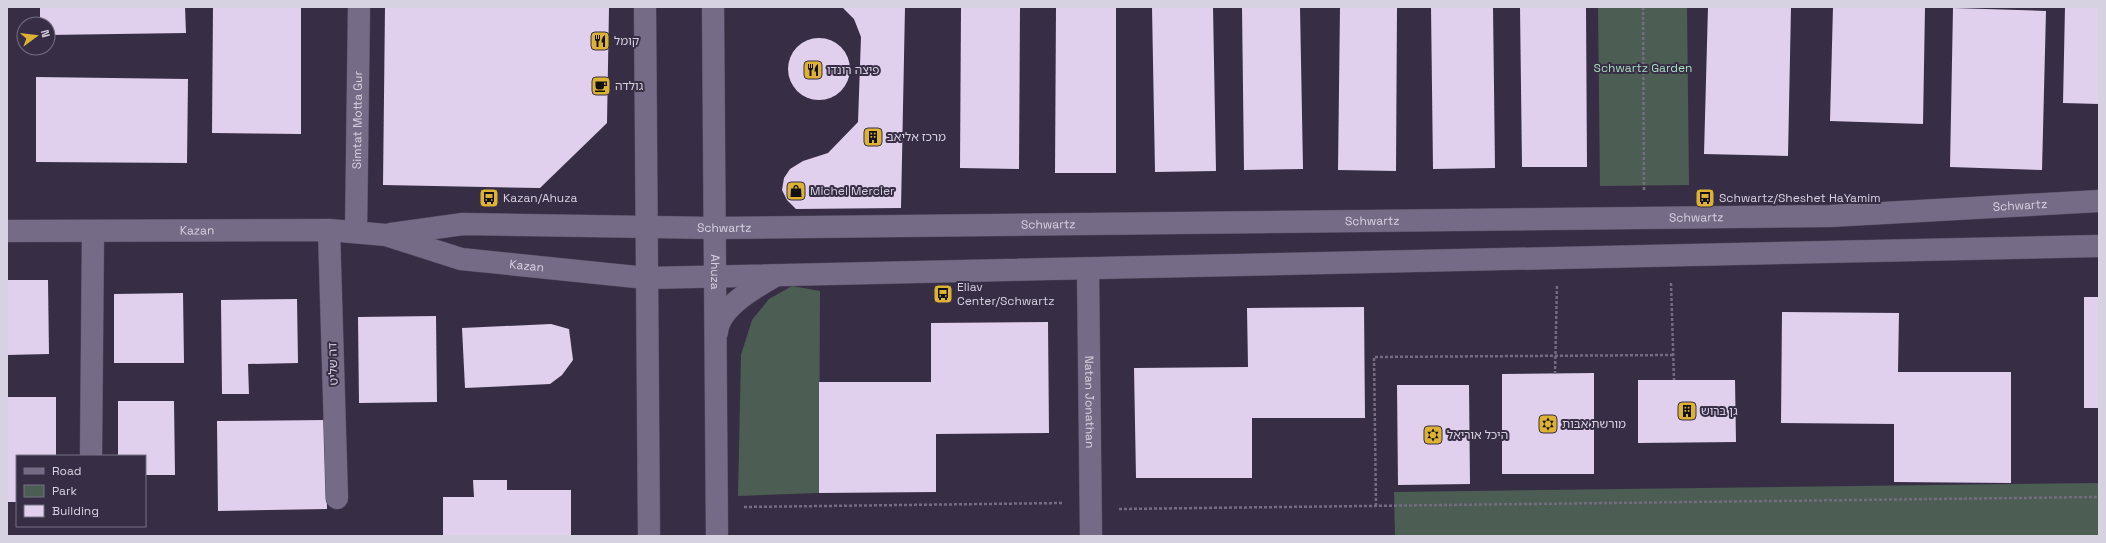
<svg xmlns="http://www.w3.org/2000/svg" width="2106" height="543" font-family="'Space Grotesk','Noto Sans Hebrew',sans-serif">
<rect width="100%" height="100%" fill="#372e46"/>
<g fill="#4c5d53">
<polygon points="1598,7 1687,7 1689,185 1600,186"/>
<polygon points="792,286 820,291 819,493 738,496 741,355 752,320 769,299"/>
<polygon points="2099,483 2099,536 1395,536 1394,492"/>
</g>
<g fill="#e0d0ed">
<polygon points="40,7 185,7 186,33 48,35 48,24 40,24"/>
<polygon points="213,7 301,7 301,134 212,133"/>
<polygon points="385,7 609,8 607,123 540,188 383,185"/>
<polygon points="842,7 905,7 901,208 796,209 787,200 782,190 784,178 790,169 803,161 828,153 858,122 861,37 854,19"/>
<polygon points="961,7 1020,7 1019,169 960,168"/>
<polygon points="1056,7 1116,7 1116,173 1055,173"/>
<polygon points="1152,7 1213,7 1216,171 1155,172"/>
<polygon points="1242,7 1300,7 1303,169 1244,170"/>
<polygon points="1340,7 1397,7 1396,171 1338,170"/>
<polygon points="1431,7 1493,7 1495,168 1433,169"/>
<polygon points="1520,7 1586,7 1587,167 1522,167"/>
<polygon points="1708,7 1791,7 1788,156 1704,154"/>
<polygon points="1833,7 1925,7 1923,124 1830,121"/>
<polygon points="2065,7 2099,7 2099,104 2063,103"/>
<polygon points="1953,8 2046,11 2042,170 1950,167"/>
<circle cx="819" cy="69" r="31"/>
<polygon points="36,77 188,79 187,163 36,162"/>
<polygon points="7,280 48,280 49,354 7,355"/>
<polygon points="183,293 184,363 114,363 114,294"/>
<rect x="2084" y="297" width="15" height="111"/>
<polygon points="297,299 298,363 248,364 249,394 222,394 221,300"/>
<polygon points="1364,307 1365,418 1252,418 1252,478 1136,478 1134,368 1248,367 1247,308"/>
<polygon points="1782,312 1899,313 1898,372 2011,372 2011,483 1894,482 1894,424 1781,423"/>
<polygon points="436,316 437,402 359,403 358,317"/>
<polygon points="1048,322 1049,433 936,434 936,492 819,493 819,382 931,382 931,323"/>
<polygon points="551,324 569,329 573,360 562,375 550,384 465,388 462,328"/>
<polygon points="1594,373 1594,474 1502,474 1502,374"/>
<polygon points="1638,380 1735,380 1736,442 1638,443"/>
<polygon points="1397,385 1469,385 1470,484 1398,485"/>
<polygon points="7,397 56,397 56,456 17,456 17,502 7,502"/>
<polygon points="118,401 174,401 175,475 145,475 145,456 118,456"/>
<polygon points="326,420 327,509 218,511 217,421"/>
<polygon points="473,480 507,480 507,490 571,490 571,536 443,536 443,497 474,497"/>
</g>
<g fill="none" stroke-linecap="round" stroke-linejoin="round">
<g stroke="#534b5f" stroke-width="23">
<g id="street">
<polyline points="329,230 337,498"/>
<path id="s1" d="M 356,232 L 359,7"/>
<path id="s2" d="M 1088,269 L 1091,536"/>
<polyline points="91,456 93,231"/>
</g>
</g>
<g stroke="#534b5f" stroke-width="23">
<g id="secondary">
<polyline points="645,7 649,536"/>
<path id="s3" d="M 713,7 L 717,536"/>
<path id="s4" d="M 7,231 L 329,230 L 386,235 L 461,259 L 646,278 L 2099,246"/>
<path id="s5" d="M 391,234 L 463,224 L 714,228 L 1830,216 L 2099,201"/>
<path d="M 717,332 C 719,307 756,287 775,276"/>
</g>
</g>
<g stroke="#746c81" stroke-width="2.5" stroke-dasharray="3 2" stroke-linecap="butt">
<polyline points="1643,7 1644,190"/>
<polyline points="1671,283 1674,380"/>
<polyline points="1555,374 1557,284"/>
<polyline points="1376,506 1374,357 1673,355"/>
<polyline points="744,507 1063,503"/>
<polyline points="1119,509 2099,497"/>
</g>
<use href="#street" stroke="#766b87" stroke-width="22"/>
<use href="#secondary" stroke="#766b87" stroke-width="22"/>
</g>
<defs>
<g id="restaurant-square" transform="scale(1)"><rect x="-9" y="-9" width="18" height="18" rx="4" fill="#ddb233" stroke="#372e46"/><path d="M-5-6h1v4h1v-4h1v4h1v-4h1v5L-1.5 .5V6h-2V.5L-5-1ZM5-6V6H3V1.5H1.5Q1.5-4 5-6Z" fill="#111"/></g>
<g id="cafe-square" transform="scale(1)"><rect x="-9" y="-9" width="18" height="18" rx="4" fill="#ddb233" stroke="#372e46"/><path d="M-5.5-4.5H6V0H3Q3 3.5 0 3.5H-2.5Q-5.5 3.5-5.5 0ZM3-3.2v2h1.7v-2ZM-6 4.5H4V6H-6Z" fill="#111"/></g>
<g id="building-square" transform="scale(1)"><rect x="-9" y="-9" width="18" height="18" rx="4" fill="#ddb233" stroke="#372e46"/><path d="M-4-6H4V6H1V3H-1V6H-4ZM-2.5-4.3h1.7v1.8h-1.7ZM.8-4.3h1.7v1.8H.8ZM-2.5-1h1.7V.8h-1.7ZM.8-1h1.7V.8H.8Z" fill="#111"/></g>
<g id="shop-square" transform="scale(1)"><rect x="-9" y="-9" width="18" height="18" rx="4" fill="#ddb233" stroke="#372e46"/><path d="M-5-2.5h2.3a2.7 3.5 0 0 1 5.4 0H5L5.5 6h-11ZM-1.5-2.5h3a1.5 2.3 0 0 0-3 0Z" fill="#111"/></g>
<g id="bus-square" transform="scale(1)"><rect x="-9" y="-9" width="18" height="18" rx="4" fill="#ddb233" stroke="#372e46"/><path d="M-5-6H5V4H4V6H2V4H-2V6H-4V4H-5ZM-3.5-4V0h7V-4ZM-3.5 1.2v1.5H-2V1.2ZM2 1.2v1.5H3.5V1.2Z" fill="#111"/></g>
<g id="synagogue-square" transform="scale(1)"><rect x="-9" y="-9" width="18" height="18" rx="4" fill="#ddb233" stroke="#372e46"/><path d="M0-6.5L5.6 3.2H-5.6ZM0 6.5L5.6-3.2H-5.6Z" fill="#111"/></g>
</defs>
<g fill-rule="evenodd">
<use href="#restaurant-square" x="600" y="41"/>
<use href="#restaurant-square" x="813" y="70"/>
<use href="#cafe-square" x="601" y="86"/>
<use href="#building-square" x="873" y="137"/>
<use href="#shop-square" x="796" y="191"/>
<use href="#bus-square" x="489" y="198"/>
<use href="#bus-square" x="1705" y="198"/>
<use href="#bus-square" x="943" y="294"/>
<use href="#building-square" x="1687" y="411"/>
<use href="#synagogue-square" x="1548" y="424"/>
<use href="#synagogue-square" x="1433" y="435"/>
</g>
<g text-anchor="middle" stroke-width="4" stroke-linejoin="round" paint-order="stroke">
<g font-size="12" fill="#d7d2e1" stroke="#372e46" text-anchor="start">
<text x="614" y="45">קומל</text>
<text x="827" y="74">פיצה רונדו</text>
<text x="615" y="90">גולדה</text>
<text x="887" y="141">מרכז אליאב</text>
<text x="810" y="195">Michel Mercier</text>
<text x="503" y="202">Kazan/Ahuza</text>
<text x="1719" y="202">Schwartz/Sheshet HaYamim</text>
<text x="957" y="291">Eliav<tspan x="957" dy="14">Center/Schwartz</tspan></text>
<text x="1701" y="415">גן ברוש</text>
<text x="1562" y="428">מורשת אבות</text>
<text x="1447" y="439">היכל אוריאל</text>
</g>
<g font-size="12" fill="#a7debd" stroke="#372e46">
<text x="1643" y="72">Schwartz Garden</text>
</g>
<g font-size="12" fill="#d7d2e1" stroke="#372e46">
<text dy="4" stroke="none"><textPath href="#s1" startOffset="112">Simtat Motta Gur</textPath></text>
<text dy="4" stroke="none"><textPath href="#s5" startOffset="1630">Schwartz</textPath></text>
<text dy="4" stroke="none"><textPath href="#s5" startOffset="1306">Schwartz</textPath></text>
<text dy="4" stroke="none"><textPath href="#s5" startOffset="982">Schwartz</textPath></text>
<text dy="4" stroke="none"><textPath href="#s5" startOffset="658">Schwartz</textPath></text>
<text dy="4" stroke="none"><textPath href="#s5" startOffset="334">Schwartz</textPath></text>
<text dy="4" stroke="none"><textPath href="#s4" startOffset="190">Kazan</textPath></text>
<text dy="4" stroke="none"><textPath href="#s4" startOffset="524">Kazan</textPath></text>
<text dy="4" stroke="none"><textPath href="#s3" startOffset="265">Ahuza</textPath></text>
<text transform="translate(333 364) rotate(-92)" y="4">דה שליט</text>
<text dy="4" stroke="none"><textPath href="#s2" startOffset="133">Natan Jonathan</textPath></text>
</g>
</g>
<rect width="2106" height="543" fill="none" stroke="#d7d2e1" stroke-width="16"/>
<rect x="16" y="455" width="130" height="72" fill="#372e46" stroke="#777084"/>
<rect x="24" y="468" width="20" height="6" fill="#766b87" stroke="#777084"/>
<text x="52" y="475" font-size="12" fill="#d7d2e1">Road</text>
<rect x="24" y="485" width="20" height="12" fill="#4c5d53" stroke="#777084"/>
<text x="52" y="495" font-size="12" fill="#d7d2e1">Park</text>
<rect x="24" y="505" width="20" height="12" fill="#e0d0ed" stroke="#777084"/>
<text x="52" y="515" font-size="12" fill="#d7d2e1">Building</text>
<g transform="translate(36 36) rotate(75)"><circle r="19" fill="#372e46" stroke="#777084"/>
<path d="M0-3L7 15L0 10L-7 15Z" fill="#ddb233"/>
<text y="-6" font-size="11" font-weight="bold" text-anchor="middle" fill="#d7d2e1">N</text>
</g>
</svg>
